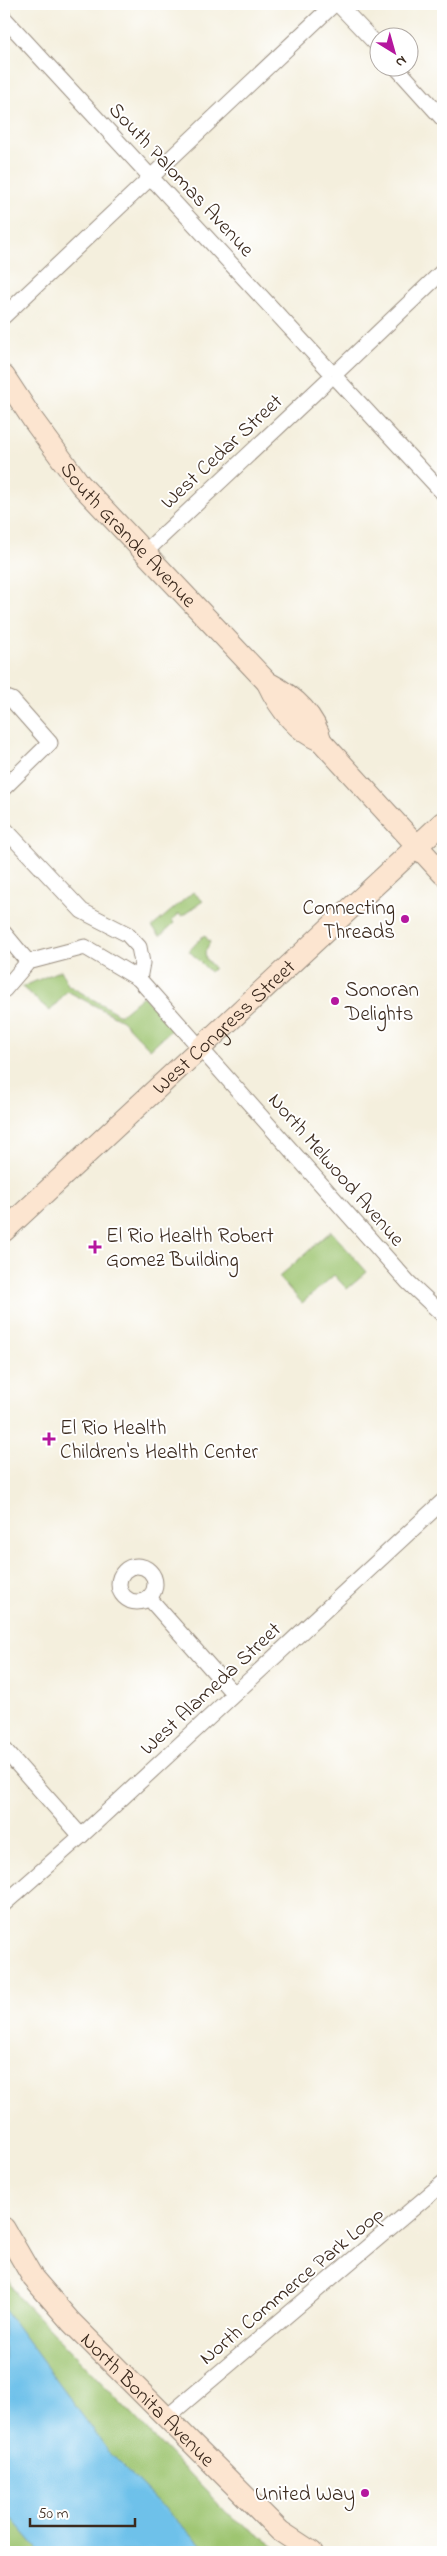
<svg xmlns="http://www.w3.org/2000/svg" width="447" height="2556" font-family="'Indie Flower',sans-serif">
<rect width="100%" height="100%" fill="#fff"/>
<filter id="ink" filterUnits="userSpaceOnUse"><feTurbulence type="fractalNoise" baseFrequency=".02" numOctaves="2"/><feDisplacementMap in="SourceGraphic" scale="10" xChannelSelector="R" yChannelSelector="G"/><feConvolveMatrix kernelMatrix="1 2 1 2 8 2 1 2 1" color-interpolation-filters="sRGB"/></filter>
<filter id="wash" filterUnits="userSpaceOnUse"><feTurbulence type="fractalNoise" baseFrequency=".0096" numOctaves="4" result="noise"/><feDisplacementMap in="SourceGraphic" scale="20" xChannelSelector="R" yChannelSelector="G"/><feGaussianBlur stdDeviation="1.12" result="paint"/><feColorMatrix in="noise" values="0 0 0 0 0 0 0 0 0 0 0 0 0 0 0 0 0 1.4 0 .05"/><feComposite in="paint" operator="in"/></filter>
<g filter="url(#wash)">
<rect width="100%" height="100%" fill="#f4efdd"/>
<g fill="#9ec571" stroke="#6c7848">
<polygon points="193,892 203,901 182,916 179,914 172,920 174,923 160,936 152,927"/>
<polygon points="204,935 210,942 205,952 206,959 214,968 210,972 189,951"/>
<polygon points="61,970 68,985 120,1015 143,996 173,1028 150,1049 122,1020 67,991 50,1011 22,987"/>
<polygon points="331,1231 367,1272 347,1289 334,1275 302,1303 279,1277"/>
<polygon points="4,2270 18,2296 227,2513 283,2552 4,2552"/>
</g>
<polygon fill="#6ec1ea" stroke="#547684" points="4,2309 110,2453 208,2552 40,2552 4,2510"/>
</g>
<g filter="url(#ink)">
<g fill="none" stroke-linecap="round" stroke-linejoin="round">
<g stroke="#988c7e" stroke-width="17">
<g id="street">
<polyline points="338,4 380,48"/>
<polyline points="4,18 328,369"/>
<polyline points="397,68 443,119"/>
<polyline points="4,316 334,4"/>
<polyline points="338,371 443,271"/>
<polyline points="338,380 443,493"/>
<polyline points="144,553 327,381"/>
<polyline points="4,697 12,700 50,743 4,788"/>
<polyline points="4,828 82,911 127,934 139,947 142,963 139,979"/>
<polyline points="4,933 28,962"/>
<polyline points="4,990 28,962 85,947 139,979 408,1282 443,1315"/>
<circle cx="137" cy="1584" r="18"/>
<polyline points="149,1598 234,1694"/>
<polyline points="4,1749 81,1836"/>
<polyline points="4,1904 81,1836 443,1501"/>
<polyline points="166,2418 443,2183"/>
</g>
</g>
<g stroke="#988c7e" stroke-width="23">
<g id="secondary">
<path id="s1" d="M 4,376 L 33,420 L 80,484 L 267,682 C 292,695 314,714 321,741"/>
<path d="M 267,682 C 279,708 295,730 321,741 L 443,874"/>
<path id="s2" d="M 4,1231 L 443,822"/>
<path id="s3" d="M 4,2228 L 33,2278 L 71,2322 L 280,2531 L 312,2552"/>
</g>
</g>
<use href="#street" stroke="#fff" stroke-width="15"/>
<use href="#secondary" stroke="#fce5d0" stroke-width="21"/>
</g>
</g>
<g fill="#b5179e" stroke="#fff" stroke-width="2">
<circle cx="405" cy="919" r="5"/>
<circle cx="335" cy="1001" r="5"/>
<path d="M92.5 1239.5h5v5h5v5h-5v5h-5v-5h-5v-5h5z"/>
<path d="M46.5 1431.5h5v5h5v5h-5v5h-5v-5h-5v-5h5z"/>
<circle cx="365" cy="2493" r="5"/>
</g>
<g text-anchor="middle" stroke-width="4" stroke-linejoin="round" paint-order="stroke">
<g font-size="21" fill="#3b2a1e" stroke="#fff">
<text transform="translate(182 179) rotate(47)" y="7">South Palomas Avenue</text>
<text transform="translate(221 451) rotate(-43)" y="7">West Cedar Street</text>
<text dy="7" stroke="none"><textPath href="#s1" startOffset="202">South Grande Avenue</textPath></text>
<text dy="7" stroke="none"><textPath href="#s2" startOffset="300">West Congress Street</textPath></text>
<text transform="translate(337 1169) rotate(49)" y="7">North Melwood Avenue</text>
<text transform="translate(210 1688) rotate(-43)" y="7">West Alameda Street</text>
<text transform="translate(291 2285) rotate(-40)" y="7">North Commerce Park Loop</text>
<text dy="7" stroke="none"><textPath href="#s3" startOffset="225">North Bonita Avenue</textPath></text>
</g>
<g font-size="21" fill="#3b2a1e" stroke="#fff" text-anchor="start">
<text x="395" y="914" text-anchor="end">Connecting<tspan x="395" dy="24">Threads</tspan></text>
<text x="345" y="996">Sonoran<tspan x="345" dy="24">Delights</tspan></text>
<text x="106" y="1242">El Rio Health Robert<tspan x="106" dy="24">Gomez Building</tspan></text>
<text x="60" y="1434">El Rio Health<tspan x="60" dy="24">Children's Health Center</tspan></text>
<text x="355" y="2500" text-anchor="end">United Way</text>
</g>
</g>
<rect width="447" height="2556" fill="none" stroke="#fff" stroke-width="20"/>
<g transform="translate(394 52) rotate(143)"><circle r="24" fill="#ffffff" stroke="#b1aaa5"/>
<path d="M0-4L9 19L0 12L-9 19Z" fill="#b5179e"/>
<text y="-8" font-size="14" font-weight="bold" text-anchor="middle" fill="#3b2a1e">N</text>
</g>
<path d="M30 2518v8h105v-8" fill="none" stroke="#3b2a1e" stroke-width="2.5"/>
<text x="38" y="2518" font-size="15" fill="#3b2a1e" stroke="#ffffff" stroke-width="4" paint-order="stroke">50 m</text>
</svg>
